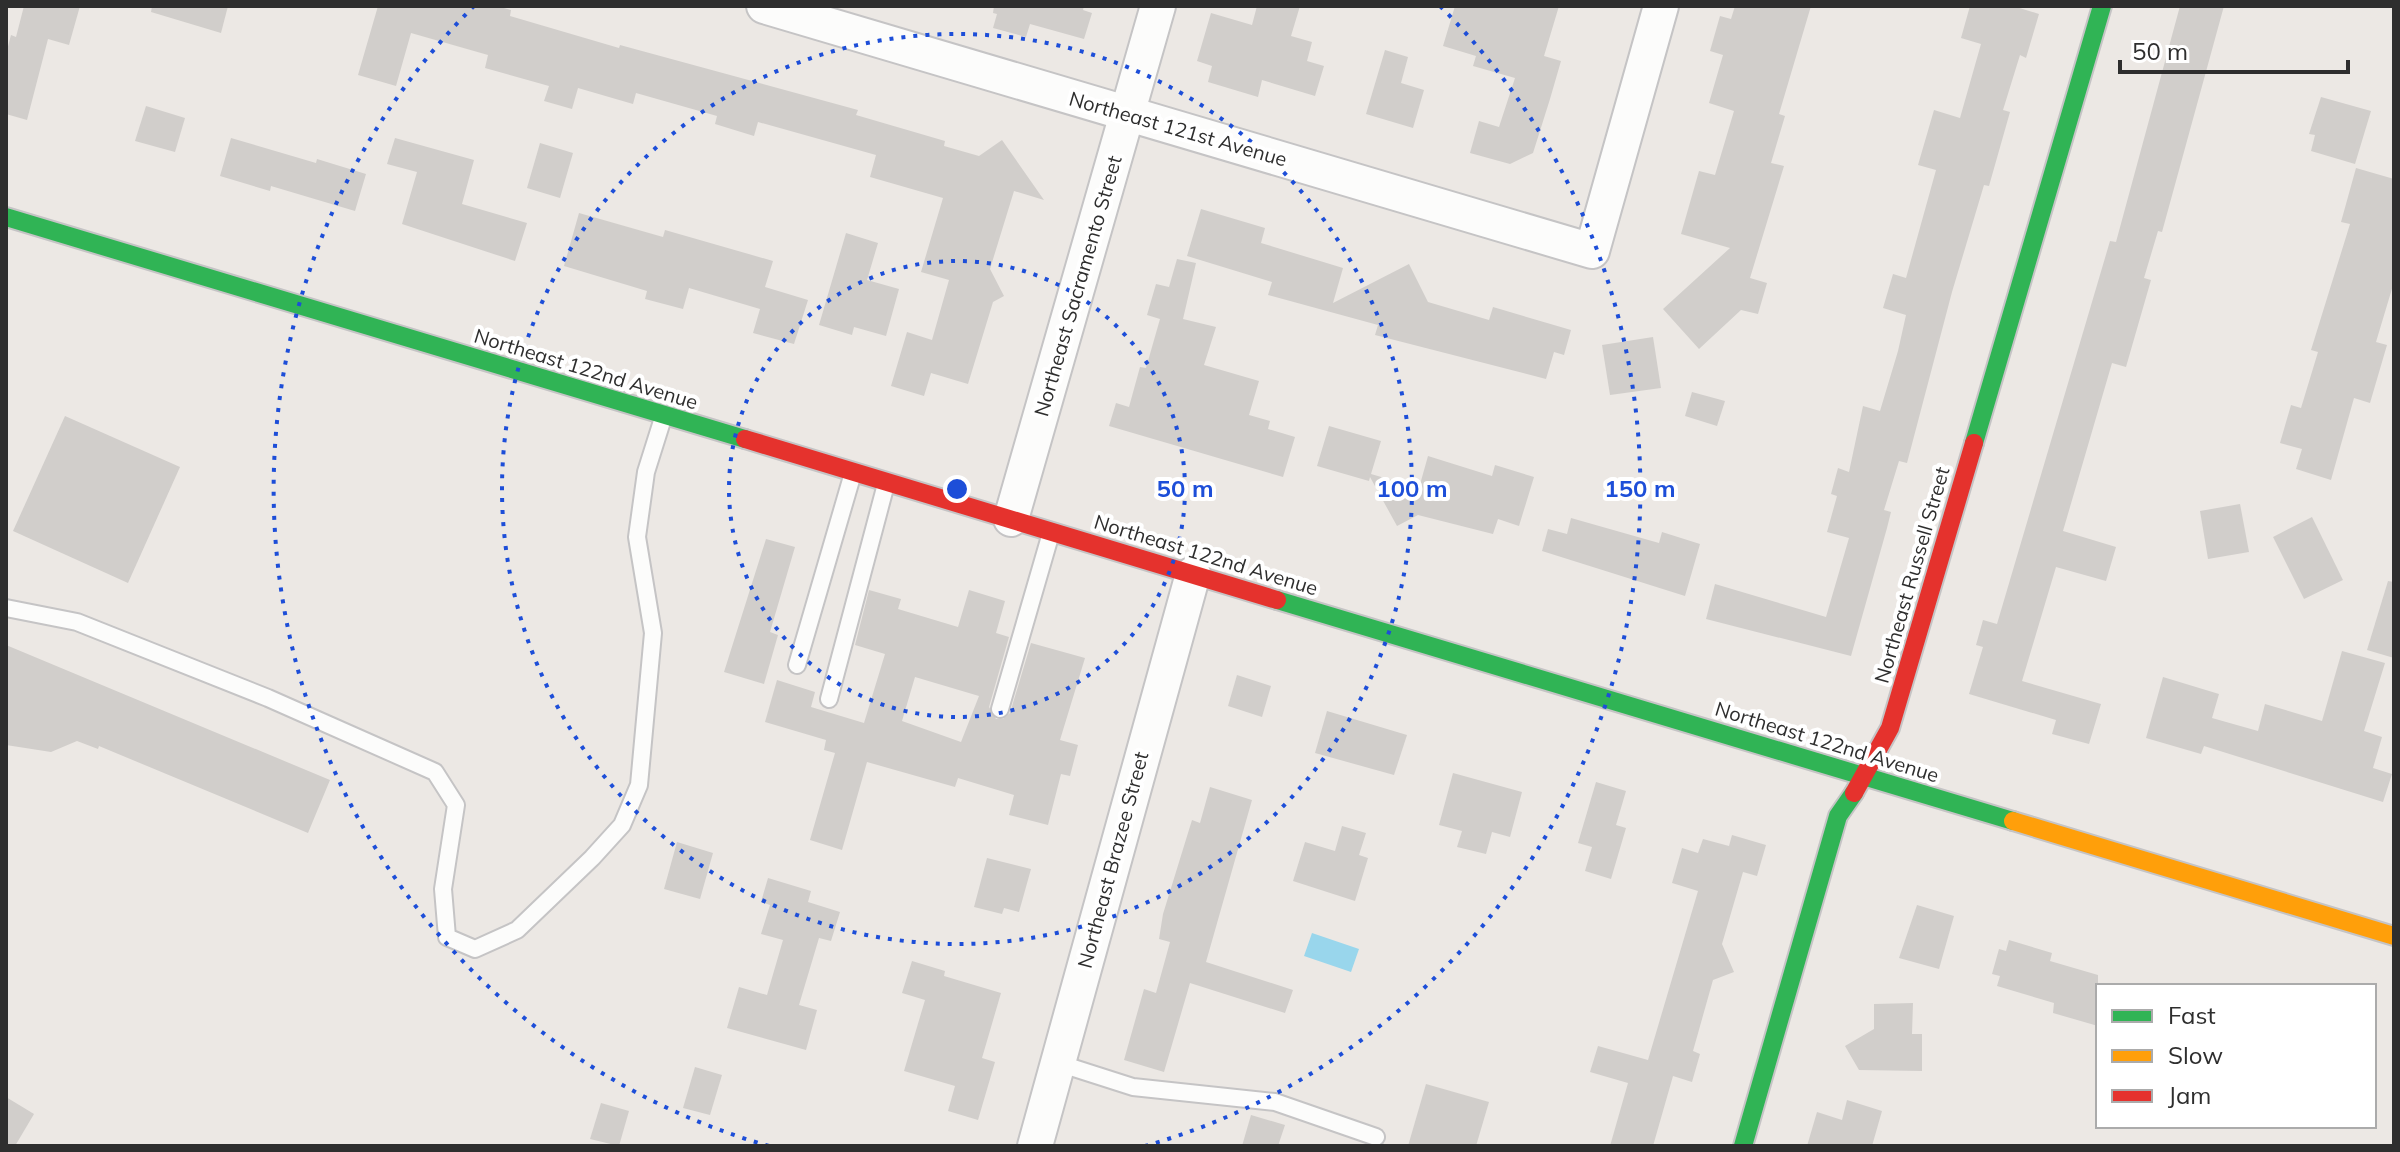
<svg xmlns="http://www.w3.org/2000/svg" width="2400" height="1152" font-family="Mulish,sans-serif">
<rect width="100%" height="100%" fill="#ece8e4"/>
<polygon fill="#99d6ec" points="1312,933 1359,949 1351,972 1304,956"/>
<g fill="#d1cecb" fill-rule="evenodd">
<polygon points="24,6 80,6 69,45 48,39 27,120 6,114 6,54 11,35 16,37"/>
<polygon points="152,6 228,6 221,33 151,12"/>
<polygon points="378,6 497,6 511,10 510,16 619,48 620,45 858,110 856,115 945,141 944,146 979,156 1002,140 1044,200 1014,191 990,269 1004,296 993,302 968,384 931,373 924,396 891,386 907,332 932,340 949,280 921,272 943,198 870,177 876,155 758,122 754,136 715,124 717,116 636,93 633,104 578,88 572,109 544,101 549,86 485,68 488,55 411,33 396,86 358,75"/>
<polygon points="994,6 1084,6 1083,10 1092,13 1084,39 1030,24 1026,37 993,28 997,14 993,13"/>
<polygon points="1257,6 1300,6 1291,36 1312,42 1307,61 1324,66 1315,96 1262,80 1258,97 1208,82 1212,66 1197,61 1211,13 1252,25"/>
<polygon points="1455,6 1559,6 1544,56 1561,61 1550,99 1533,153 1510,164 1470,153 1479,121 1499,127 1515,78 1473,66 1476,56 1443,46"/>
<polygon points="1735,6 1811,6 1779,114 1785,116 1771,163 1784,166 1750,278 1767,283 1758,314 1741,310 1699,349 1663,309 1730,248 1681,234 1699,171 1715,175 1734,111 1709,103 1723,55 1710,51 1720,16 1731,19"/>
<polygon points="1970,6 2013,6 2039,14 2026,58 2020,55 2003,110 2010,112 1989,186 1984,185 1952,292 1907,463 1899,461 1884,510 1891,512 1887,528 1851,656 1706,619 1715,584 1826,617 1849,538 1827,532 1837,496 1831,494 1838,468 1849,472 1863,406 1880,411 1898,351 1906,315 1883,308 1893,274 1906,278 1936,170 1918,165 1934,110 1960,118 1981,44 1961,38"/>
<polygon points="2180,6 2224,6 2162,232 2158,231 2144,278 2151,280 2126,367 2112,363 2063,531 2116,547 2106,581 2056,567 2022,681 2101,704 2089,744 2052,734 2056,720 1969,694 1983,647 1976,645 1983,620 1997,624 2110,241 2116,242"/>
<polygon points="1385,50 1408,57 1401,83 1424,90 1413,128 1366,114"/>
<polygon points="2321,97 2371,111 2355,164 2311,151 2315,135 2309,134"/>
<polygon points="146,106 185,118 175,152 135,141"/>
<polygon points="231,138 316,163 317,159 366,174 355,211 271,186 270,191 220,176"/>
<polygon points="395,138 474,160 462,204 527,223 515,261 402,224 417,172 387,164"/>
<polygon points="540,143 573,153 560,198 527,188"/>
<polygon points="2356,168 2394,179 2394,282 2376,342 2387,345 2370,403 2354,398 2331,480 2296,469 2302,449 2280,443 2291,405 2301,408 2318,352 2311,350 2350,224 2341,222"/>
<polygon points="1201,209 1265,228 1261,243 1343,268 1333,303 1409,264 1428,302 1489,320 1493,307 1571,330 1564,355 1554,352 1546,379 1375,335 1378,325 1268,295 1272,282 1187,256"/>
<polygon points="579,213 663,237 665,230 773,261 765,287 808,300 794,344 753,333 760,309 689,288 683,309 645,299 647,291 564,266"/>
<polygon points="846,233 878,243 867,280 899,289 886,336 854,327 852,335 819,325"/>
<polygon points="1177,259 1196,263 1183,319 1216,327 1204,365 1259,381 1249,415 1270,421 1268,429 1295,437 1283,477 1109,426 1116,403 1129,407 1140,367 1146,368 1160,319 1147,315 1156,284 1169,287"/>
<polygon points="1653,337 1661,388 1610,395 1602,345"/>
<polygon points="1692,392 1725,401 1717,426 1685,416"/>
<polygon points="65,416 180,467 128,583 13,531"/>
<polygon points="1329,426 1381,441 1371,474 1419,488 1428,456 1492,476 1495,465 1534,477 1519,526 1498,519 1493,534 1418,515 1397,526 1370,477 1369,481 1317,466"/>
<polygon points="2240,504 2249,552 2208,559 2200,511"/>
<polygon points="2312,517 2343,580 2304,599 2273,537"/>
<polygon points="1571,518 1659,543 1662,532 1700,544 1685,596 1542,551 1548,529 1567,534"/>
<polygon points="766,539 795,547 770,632 778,635 764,684 724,672"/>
<polygon points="2388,581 2394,582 2394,658 2367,650"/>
<path d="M 869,590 L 901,599 L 898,609 L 958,627 L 969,590 L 1005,601 L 996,633 L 1009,637 L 989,707 L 996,719 L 1003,719 L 1010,713 L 1031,643 L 1085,658 L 1060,740 L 1078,745 L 1070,776 L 1061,774 L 1048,825 L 1009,815 L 1014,795 L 958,778 L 955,787 L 867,762 L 842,850 L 810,840 L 835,753 L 824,750 L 826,740 L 765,722 L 777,680 L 815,692 L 811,707 L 864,723 L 885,654 L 855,645 ZM 915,677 L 979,696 L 961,742 L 902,721 Z"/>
<polygon points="6,645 330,780 308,833 99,746 98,749 77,741 51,752 6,745"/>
<polygon points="2342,651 2385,663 2364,731 2382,737 2373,768 2392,774 2383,802 2204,746 2201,754 2146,738 2163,677 2219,694 2212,718 2258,731 2265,704 2322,721"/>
<polygon points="1237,675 1271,686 1262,717 1228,706"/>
<polygon points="1327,711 1407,735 1394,775 1315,753"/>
<polygon points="1453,773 1522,792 1510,837 1492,832 1486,854 1457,847 1462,831 1439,825"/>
<polygon points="1596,782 1626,791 1616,825 1626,828 1611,879 1585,871 1592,847 1578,843"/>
<polygon points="1210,787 1252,800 1206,962 1293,990 1285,1013 1190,983 1164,1072 1124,1060 1144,989 1156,993 1170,942 1159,939 1163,914 1192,820 1200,823"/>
<polygon points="1342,826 1366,833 1359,855 1368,858 1355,901 1293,881 1305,842 1335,851"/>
<polygon points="1732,835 1766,845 1757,876 1743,872 1722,944 1734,972 1713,980 1693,1051 1700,1054 1692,1082 1673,1076 1653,1146 1610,1146 1628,1083 1590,1072 1598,1046 1648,1060 1698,891 1672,883 1682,848 1698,853 1703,839 1729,846"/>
<polygon points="677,842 713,853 700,899 664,889"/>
<polygon points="987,858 1031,869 1019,912 1004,908 1002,914 974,907"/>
<polygon points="768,878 811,891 808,902 840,912 831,941 819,938 799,1005 817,1010 806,1050 727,1028 739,987 767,995 783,940 761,934 770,905 761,902"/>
<polygon points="1917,905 1954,916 1939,969 1899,958"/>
<polygon points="2009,940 2052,953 2050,961 2098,975 2098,1026 2053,1013 2054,1003 1997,986 2000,976 1992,974 1999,949 2006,951"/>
<polygon points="912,961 945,971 944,976 1001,993 982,1058 995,1062 978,1120 948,1111 955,1086 904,1071 925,1000 902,993"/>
<polygon points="1913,1003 1912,1034 1922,1034 1922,1071 1859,1070 1845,1046 1874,1029 1874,1004"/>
<polygon points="695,1067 722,1075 710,1115 683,1108"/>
<polygon points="1426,1084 1489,1102 1476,1146 1408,1146"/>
<polygon points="6,1097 34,1114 15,1146 6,1146"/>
<polygon points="1847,1100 1882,1111 1872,1146 1807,1146 1817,1112 1842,1120"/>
<polygon points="601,1103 629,1111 619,1146 590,1139"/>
<polygon points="1251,1115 1285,1125 1278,1146 1242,1146"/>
</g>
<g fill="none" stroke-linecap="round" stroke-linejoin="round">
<g stroke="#c5c4c5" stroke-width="20">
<g id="lane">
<polyline points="6,608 77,622 268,698 435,772 456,805 443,889 447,937 475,949 517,930 592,858 622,825 639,785 653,633 637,537 646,472 663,418"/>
<polyline points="797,665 853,473"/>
<polyline points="829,699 886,484"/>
<polyline points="1000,709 1051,533"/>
<polyline points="1058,1063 1133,1087 1275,1102 1376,1137"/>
</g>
</g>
<g stroke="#c5c4c5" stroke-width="38">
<g id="street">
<polyline points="764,6 1592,251 1661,6"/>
<polyline points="1011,519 1158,6"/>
<polyline points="1035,1146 1193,574"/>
</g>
</g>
<g stroke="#c5c4c5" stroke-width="22">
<g id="fast">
<polyline points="6,217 745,439"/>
<polyline points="1974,443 2102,6"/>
<polyline points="1277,600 2013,821"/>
<polyline points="1743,1146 1838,816 1854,793"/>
</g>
</g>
<g stroke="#c5c4c5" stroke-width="22">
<polyline id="slow" points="2013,821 2394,936"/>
</g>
<g stroke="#c5c4c5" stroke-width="22">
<g id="jam">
<polyline points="745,439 1277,600"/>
<polyline points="1854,793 1890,728 1974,443"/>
</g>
</g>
<use href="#lane" stroke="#fcfcfb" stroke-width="16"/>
<use href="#street" stroke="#fcfcfb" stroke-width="34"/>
<use href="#fast" stroke="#30b455" stroke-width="18"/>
<use href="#slow" stroke="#ff9f0a" stroke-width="18"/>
<use href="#jam" stroke="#e5322d" stroke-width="18"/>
</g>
<g fill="none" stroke="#1d4ed8" stroke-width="4" stroke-dasharray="4 8">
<circle cx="957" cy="489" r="228"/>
<circle cx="957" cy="489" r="455"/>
<path d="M769 1146A683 683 0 0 1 474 6M1440 6A683 683 0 0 1 1145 1146"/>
</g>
<g text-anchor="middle" stroke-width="8" stroke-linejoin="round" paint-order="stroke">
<g font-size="20" fill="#2e2e2e" stroke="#fff">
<text transform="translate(1178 129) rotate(16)" y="7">Northeast 121st Avenue</text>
<text transform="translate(1078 286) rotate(-74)" y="7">Northeast Sacramento Street</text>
<text transform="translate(586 369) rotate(17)" y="7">Northeast 122nd Avenue</text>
<text transform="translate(1206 555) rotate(17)" y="7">Northeast 122nd Avenue</text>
<text transform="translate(1912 575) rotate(-74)" y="7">Northeast Russell Street</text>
<text transform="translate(1827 742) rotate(17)" y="7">Northeast 122nd Avenue</text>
<text transform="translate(1113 860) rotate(-75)" y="7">Northeast Brazee Street</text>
</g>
</g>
<circle cx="957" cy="489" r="12" fill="#1d4ed8" stroke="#fff" stroke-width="4"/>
<g font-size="24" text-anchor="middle" font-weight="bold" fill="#1d4ed8" stroke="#fff" stroke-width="8" stroke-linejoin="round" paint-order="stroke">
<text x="1185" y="497">50 m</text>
<text x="1412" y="497">100 m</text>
<text x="1640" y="497">150 m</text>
</g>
<rect width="2400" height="1152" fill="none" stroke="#2e2e2e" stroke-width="16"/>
<rect x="2096" y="984" width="280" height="144" fill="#ffffff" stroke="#ababab" stroke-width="2"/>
<rect x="2112" y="1010" width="40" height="12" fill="#30b455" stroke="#ababab" stroke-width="2"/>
<text x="2168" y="1024" font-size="24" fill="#2e2e2e">Fast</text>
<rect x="2112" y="1050" width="40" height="12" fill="#ff9f0a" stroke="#ababab" stroke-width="2"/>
<text x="2168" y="1064" font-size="24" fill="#2e2e2e">Slow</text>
<rect x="2112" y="1090" width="40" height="12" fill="#e5322d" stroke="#ababab" stroke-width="2"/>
<text x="2168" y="1104" font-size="24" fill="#2e2e2e">Jam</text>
<path d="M2120 60v12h228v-12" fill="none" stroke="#2e2e2e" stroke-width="4"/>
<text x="2132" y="60" font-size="24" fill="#2e2e2e" stroke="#ffffff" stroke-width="6" paint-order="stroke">50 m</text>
</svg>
